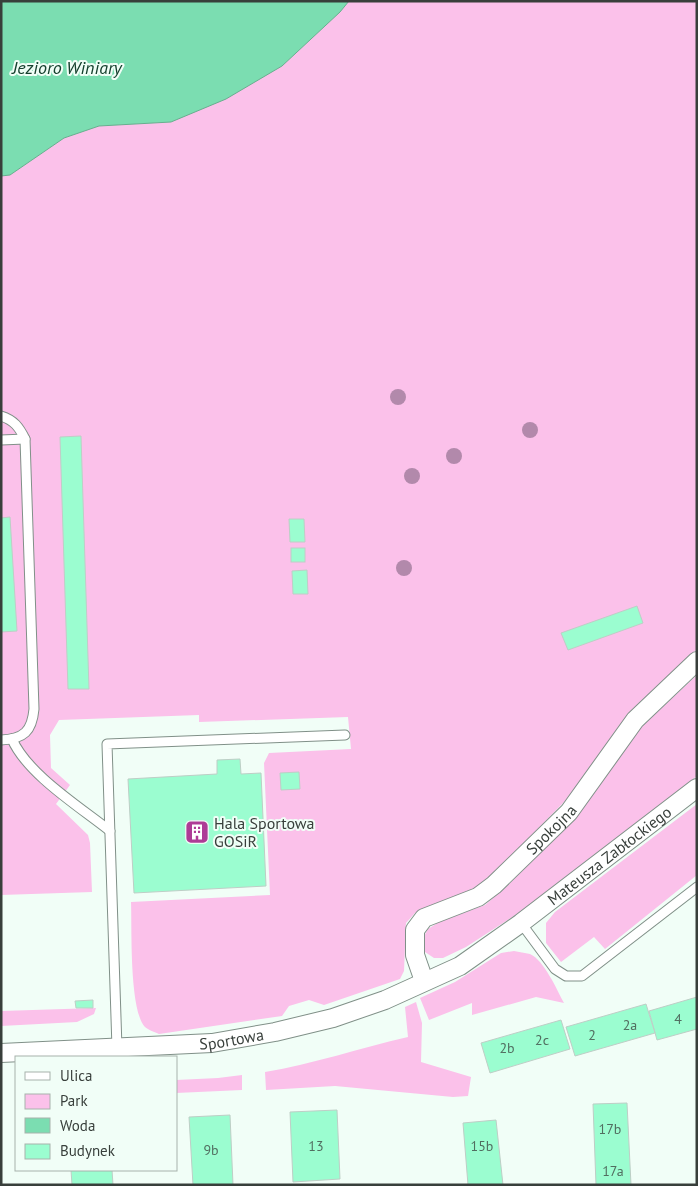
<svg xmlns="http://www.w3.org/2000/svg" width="698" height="1186" font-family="'PT Sans',sans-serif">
<rect width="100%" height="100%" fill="#f1fef7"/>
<g fill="#fbc1ea">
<path d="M 349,1 L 697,1 L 697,649 L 628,715 L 566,800 L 481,887 L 415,913 L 406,923 L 404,971 L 400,979 L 324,1005 L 309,1000 L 289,1006 L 282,1016 L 159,1034 C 155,1032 148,1030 145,1027 C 129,1010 132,927 131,902 L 270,895 L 264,763 L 269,753 L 351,749 L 348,717 L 199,722 L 199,715 L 59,720 L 50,735 L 51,768 L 70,785 L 56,804 L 88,835 L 90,843 L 92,892 L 1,895 L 1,176 L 10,175 L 64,138 L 99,126 L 171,122 L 282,66 L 340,12 Z"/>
<polygon points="697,675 697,776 517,914 466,947 443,958 434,958 425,952 422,940 428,929 439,922 485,905 507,886 575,819 640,728"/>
<polygon points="697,804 697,875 605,949 594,937 561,962 546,943 546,923 555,912"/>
<path d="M 514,951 C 519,952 525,953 530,954 C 544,960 557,990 564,1003 L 536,997 L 472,1015 L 472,1003 L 429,1020 L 420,998 L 455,982 L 501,953 Z"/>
<path d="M 416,1002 L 422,1023 L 421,1062 L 471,1077 L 468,1096 L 453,1097 L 335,1086 L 266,1090 L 265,1072 C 313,1064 360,1048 408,1037 L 405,1007 Z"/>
<polygon points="96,1008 94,1014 77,1022 1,1026 1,1011"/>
<polygon points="242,1075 242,1090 176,1093 176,1080 218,1078"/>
</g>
<polygon fill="#7bddb1" stroke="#67ae8e" points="1,1 349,1 340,12 282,66 226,99 171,122 99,126 64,138 10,175 1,176"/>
<g fill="#9bfdd0" stroke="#becec6">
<polygon points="81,436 89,689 68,689 60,437"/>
<polygon points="10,517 17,631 1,632 1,518"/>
<polygon points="289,519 304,519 305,542 290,542"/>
<rect x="291" y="548" width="14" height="14"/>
<polygon points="307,570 308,594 293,594 292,571"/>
<polygon points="637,606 643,623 568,650 561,633"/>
<polygon points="240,759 241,774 261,773 266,886 134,893 128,779 217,774 217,760"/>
<polygon points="299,772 300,789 281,790 280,773"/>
<polygon points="697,997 697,1029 657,1040 649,1011"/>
<polygon points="93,1000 93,1008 76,1008 75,1001"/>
<polygon points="646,1004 655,1033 575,1056 566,1027"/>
<polygon points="561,1020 570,1049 490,1073 481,1043"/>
<polygon points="627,1103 631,1185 596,1185 593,1104"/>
<polygon points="337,1110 340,1179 293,1182 290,1112"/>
<polygon points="230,1115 233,1185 193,1185 189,1117"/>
<polygon points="496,1120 503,1185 468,1185 463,1123"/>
<polygon points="71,1170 112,1170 113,1185 72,1185"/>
</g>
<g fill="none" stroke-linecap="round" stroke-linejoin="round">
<g stroke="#809088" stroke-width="11">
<g id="lane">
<path d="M 1,416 C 14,420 19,427 25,439 L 34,709 C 32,731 24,739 1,740"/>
<polyline points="1,440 25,439"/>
<path d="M 12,739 C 27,774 80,807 110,831"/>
<polyline points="521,923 555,969 566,976 582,976 697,887"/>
<polyline points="117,1048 107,744 345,735"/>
</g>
</g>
<g stroke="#809088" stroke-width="20">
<g id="street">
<path id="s1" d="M 424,981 L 415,955 L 415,930 L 424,918 L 478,897 L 494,885 L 569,812 L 635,720 L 697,661"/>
<path id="s2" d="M 1,1053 L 212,1043 L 275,1032 L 333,1018 L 385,1000 L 460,966 L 521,923 L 697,788"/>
</g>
</g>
<use href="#lane" stroke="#fff" stroke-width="9"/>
<use href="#street" stroke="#fff" stroke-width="18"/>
</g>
<g fill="#b289ab">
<circle cx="398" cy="397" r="8"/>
<circle cx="530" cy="430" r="8"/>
<circle cx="454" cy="456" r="8"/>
<circle cx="412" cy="476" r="8"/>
<circle cx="404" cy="568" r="8"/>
</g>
<defs>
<g id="building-square" transform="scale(1.25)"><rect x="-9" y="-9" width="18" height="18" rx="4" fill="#ae3b96" stroke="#f1fef7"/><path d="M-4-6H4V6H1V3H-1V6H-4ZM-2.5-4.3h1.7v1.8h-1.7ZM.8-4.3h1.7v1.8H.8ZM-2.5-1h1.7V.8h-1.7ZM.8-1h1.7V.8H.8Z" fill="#fff"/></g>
</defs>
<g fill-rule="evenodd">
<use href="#building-square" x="197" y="832"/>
</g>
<g text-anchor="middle" stroke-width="4" stroke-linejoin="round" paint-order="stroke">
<g font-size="14" fill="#516e60">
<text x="678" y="1024">4</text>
<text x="630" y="1030">2a</text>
<text x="592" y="1040">2</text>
<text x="542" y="1045">2c</text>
<text x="507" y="1053">2b</text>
<text x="610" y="1134">17b</text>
<text x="316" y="1151">13</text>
<text x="482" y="1151">15b</text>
<text x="211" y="1155">9b</text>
<text x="613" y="1176">17a</text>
</g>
<g font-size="16" fill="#383f3b" stroke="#f1fef7" text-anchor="start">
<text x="214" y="829">Hala Sportowa<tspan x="214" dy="18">GOSiR</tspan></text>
</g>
<g font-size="16" fill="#383f3b" stroke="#f1fef7">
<text dy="6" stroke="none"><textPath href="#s1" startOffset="225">Spokojna</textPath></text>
<text dy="6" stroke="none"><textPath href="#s2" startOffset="658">Mateusza Zabłockiego</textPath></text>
<text dy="6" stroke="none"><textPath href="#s2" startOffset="231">Sportowa</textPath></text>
</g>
<g font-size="18" font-style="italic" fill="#15402e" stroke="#f1fef7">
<text x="67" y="74">Jezioro Winiary</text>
</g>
</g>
<rect width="698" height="1186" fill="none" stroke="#383f3b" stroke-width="5"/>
<rect x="15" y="1056" width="162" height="115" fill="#f1fef7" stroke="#a7b2ac"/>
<rect x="25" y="1072" width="25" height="8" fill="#ffffff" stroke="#a7b2ac"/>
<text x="60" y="1081" font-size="15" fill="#383f3b">Ulica</text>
<rect x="25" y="1094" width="25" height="15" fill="#fbc1ea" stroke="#a7b2ac"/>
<text x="60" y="1106" font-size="15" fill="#383f3b">Park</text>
<rect x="25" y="1118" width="25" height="15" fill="#7bddb1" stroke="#a7b2ac"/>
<text x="60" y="1131" font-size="15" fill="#383f3b">Woda</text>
<rect x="25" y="1144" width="25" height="15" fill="#9bfdd0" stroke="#a7b2ac"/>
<text x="60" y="1156" font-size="15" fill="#383f3b">Budynek</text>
</svg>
